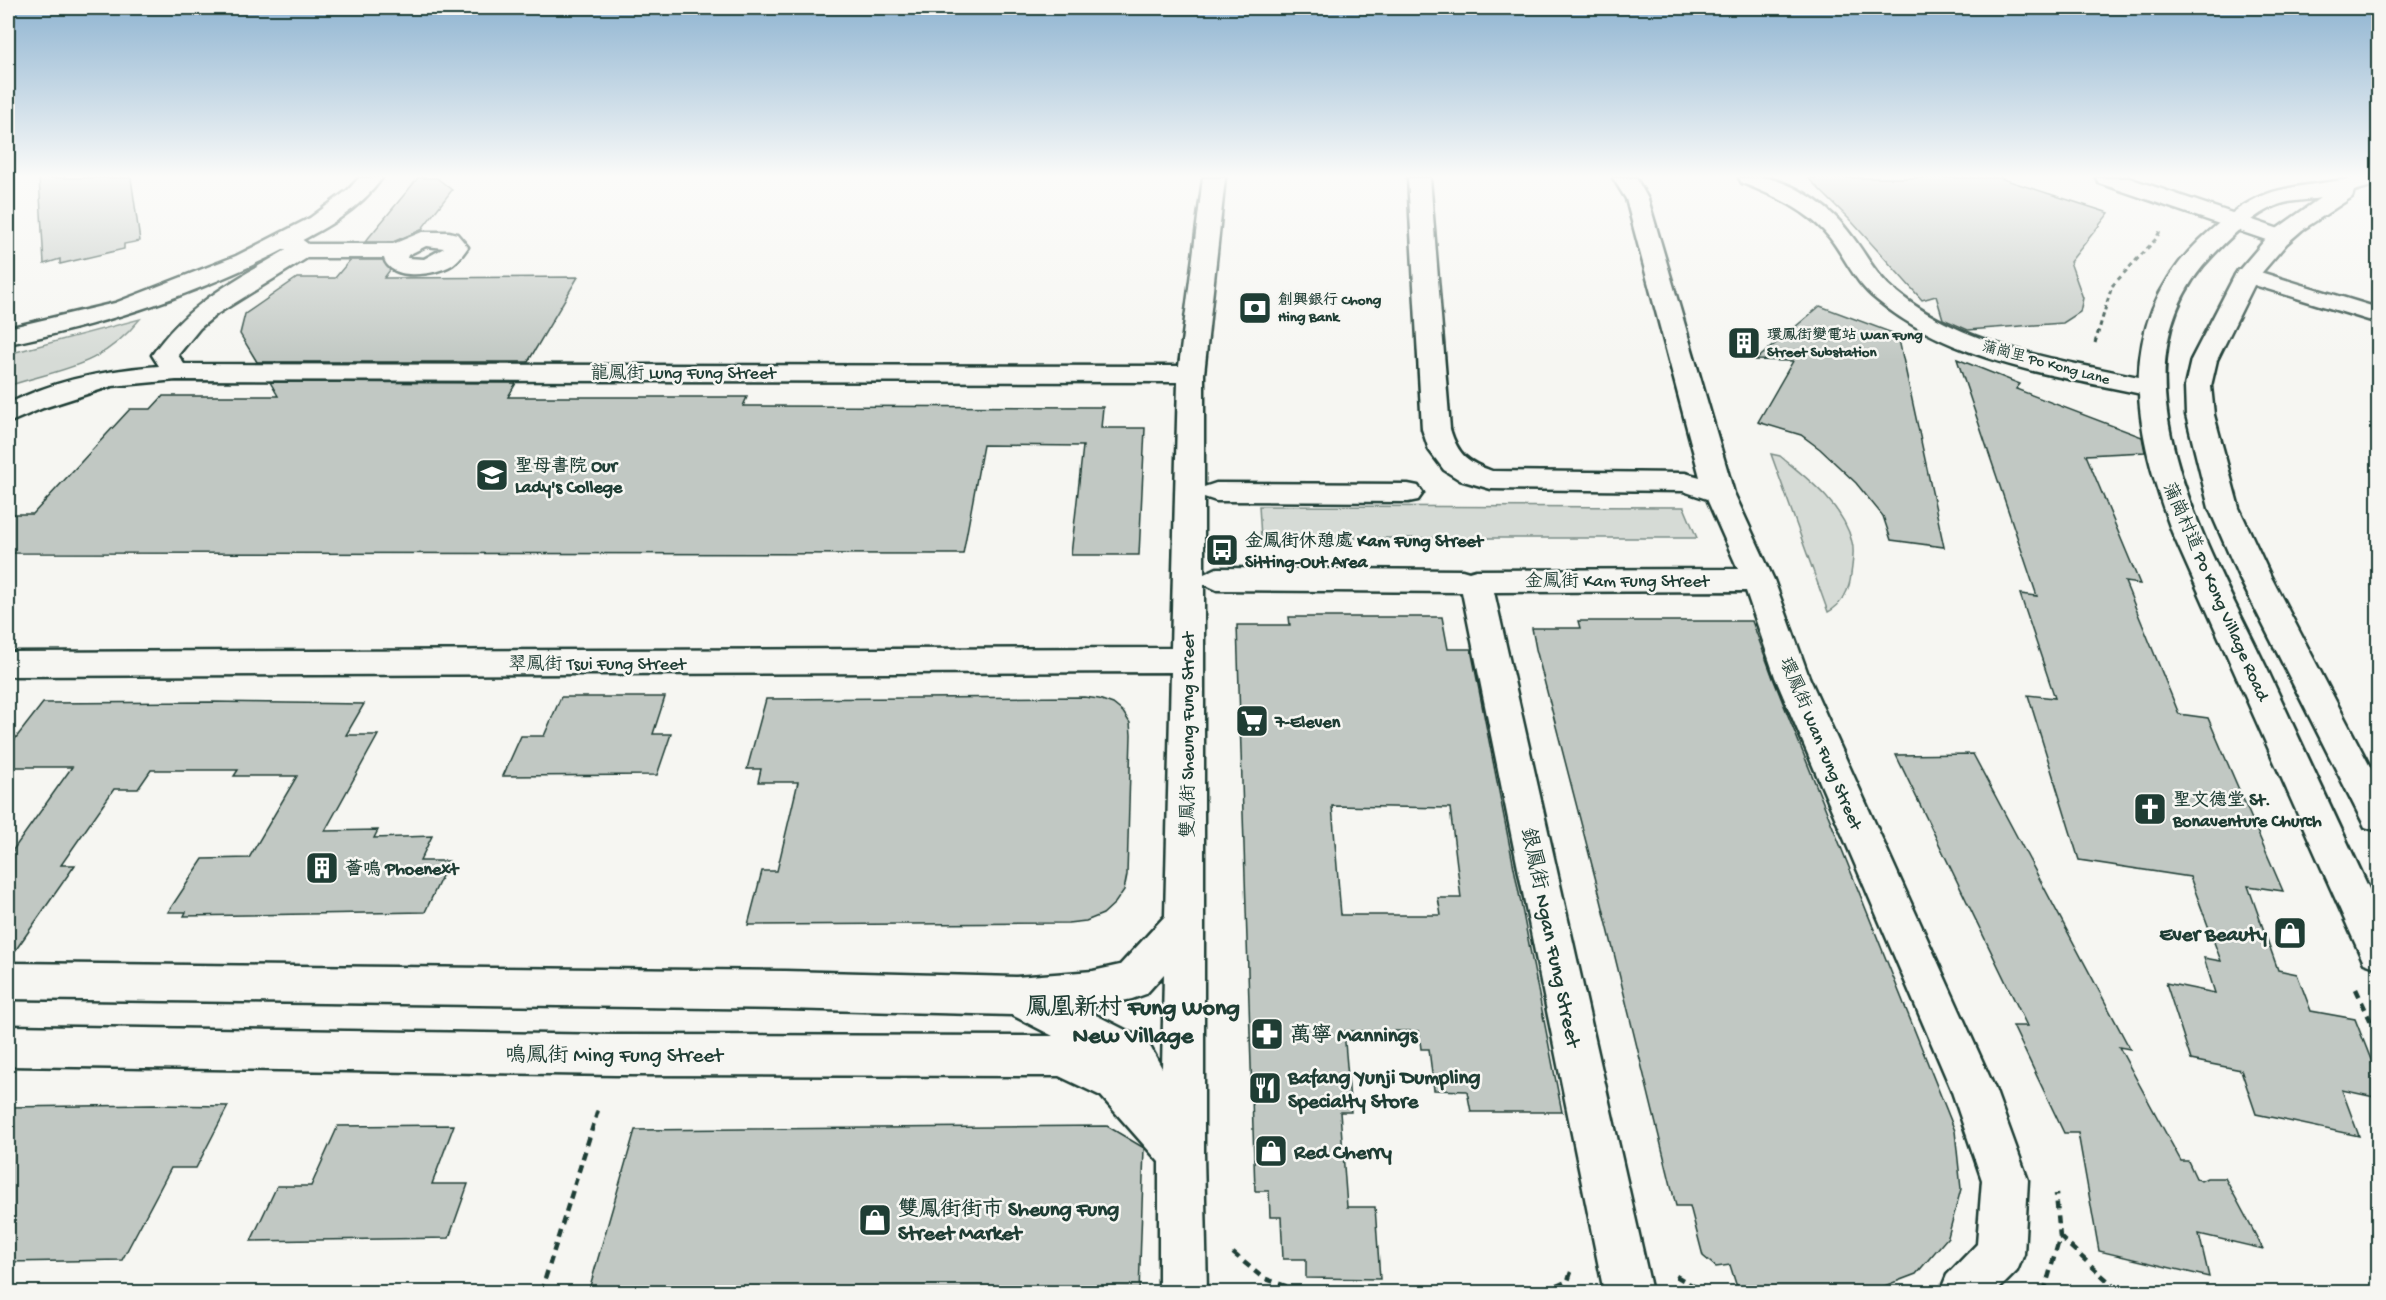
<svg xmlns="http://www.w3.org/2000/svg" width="2386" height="1300" font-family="'Gochi Hand','LXGW WenKai TC',sans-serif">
<rect width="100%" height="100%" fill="#f6f6f2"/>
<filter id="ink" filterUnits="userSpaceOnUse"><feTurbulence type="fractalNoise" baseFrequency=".0167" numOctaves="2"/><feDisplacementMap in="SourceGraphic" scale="12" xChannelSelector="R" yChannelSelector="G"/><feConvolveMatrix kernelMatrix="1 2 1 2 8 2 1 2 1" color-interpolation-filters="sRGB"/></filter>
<g filter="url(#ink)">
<g fill="#d6dbd6" stroke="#7a8c85" stroke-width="1.5">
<path d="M 140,319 C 100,368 63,368 8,386 L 8,354 Z"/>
<path d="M 1771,454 L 1780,456 C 1808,479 1843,505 1852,542 C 1855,552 1852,565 1851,574 C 1850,589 1842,605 1828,612 Z"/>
<polygon points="1259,506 1684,507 1697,538 1261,538"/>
</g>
<g fill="#c1c8c3" stroke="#1f3d34" stroke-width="1.5" fill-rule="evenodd">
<polygon points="39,178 131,178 140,241 124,244 124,249 60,264 60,259 44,264"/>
<polygon points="418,178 437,178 452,190 421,230 393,242 365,242"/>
<polygon points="1808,178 2000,178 2109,213 2070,262 2083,298 2080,312 2063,323 1968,330 1943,319 1936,296 1922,300 1852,222"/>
<polygon points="350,260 383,260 390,270 384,278 578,277 528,362 257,362 240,334 245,314 297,278 335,278"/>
<polygon points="1820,306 1898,335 1944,547 1891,540 1883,516 1856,483 1820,449 1801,435 1758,422 1793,361 1756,360"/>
<polygon points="1957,359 2020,384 2016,389 2142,437 2145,452 2086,455 2140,584 2125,582 2179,714 2208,718 2283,891 2248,886 2278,970 2297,974 2311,1011 2355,1019 2379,1080 2379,1098 2342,1090 2359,1136 2256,1114 2241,1070 2191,1060 2166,983 2215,993 2204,958 2221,961 2190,877 2079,860 2028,695 2055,698 2020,594 2037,596"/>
<polygon points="270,382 516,383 508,397 747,397 743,406 1103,407 1101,428 1145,428 1139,555 1071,555 1083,446 983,445 963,554 8,553 8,514 33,514 130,409 151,409 163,396 278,396"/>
<path d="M 1289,617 L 1442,617 L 1448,649 L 1471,649 L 1562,1112 L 1471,1112 L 1467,1091 L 1434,1090 L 1429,1049 L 1421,1049 L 1419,1031 L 1344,1031 L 1351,1112 L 1340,1112 L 1347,1207 L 1375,1207 L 1380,1279 L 1306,1278 L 1306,1259 L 1283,1259 L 1281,1217 L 1270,1217 L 1269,1191 L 1255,1191 L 1237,625 L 1290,625 ZM 1332,806 L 1450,808 L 1461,898 L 1438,898 L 1441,915 L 1341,915 Z"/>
<polygon points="1578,621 1752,621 1773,678 1955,1131 1961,1189 1948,1237 1916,1274 1866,1293 1745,1293 1736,1284 1730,1265 1716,1267 1703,1256 1690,1206 1676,1206 1601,900 1536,649 1532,628 1580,628"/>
<polygon points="561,697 665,697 653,734 671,734 657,775 503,776 521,736 544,736"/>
<polygon points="1084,697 1099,699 1113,704 1123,712 1130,723 1131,735 1127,875 1124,890 1115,903 1103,914 1086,921 1068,923 748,925 762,871 777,871 798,782 758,782 761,769 747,769 766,699"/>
<polygon points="211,702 364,704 346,735 378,735 325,831 378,830 374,838 432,836 420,861 449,861 425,912 184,916 186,912 168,912 203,859 249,858 297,776 234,776 238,770 151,770 138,789 114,789 61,865 75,865 8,961 8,857 72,767 8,767 8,748 43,703"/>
<polygon points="1973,754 2130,1049 2119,1047 2181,1161 2188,1161 2196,1178 2201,1181 2207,1178 2225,1178 2263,1249 2199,1234 2209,1277 2099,1251 2078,1133 2064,1133 2013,1026 2027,1026 1896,755"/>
<polygon points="154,1105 228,1106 196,1168 171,1168 122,1260 8,1262 8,1107"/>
<polygon points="454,1125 432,1184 468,1184 449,1238 251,1241 277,1186 311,1186 338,1126"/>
<polygon points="1107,1126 1144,1148 1139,1293 588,1293 635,1130"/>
</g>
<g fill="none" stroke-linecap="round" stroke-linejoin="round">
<g stroke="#1f3d34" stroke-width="5">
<g id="minor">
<path d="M 1203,178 L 1225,178 L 1204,374 L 1204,487 L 1216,483 L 1408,484 L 1418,486 L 1423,493 L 1418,500 L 1408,502 L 1216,501 L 1204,497 L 1204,574 L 1217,568 L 1462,570 L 1469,572 L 1476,570 L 1738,569 L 1707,499 L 1683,491 L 1491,489 L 1460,480 L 1444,470 L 1429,450 L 1422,429 L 1408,178 L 1430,178 L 1450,429 C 1458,455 1467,462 1492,471 L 1685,473 L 1700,477 L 1626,199 L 1613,178 L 1636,178 L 1648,199 L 1734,493 L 1774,580 L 1809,677 L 1995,1089 L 2028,1180 L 2024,1254 L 2017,1271 L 1996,1292 L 1940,1292 L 1947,1275 L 1977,1244 L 1982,1180 L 1951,1089 L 1775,677 L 1746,591 L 1494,592 L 1652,1292 L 1604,1292 L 1462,592 L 1217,590 L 1204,584 L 1204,1154 L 1207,1292 L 1159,1292 L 1159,1162 L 1101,1096 L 1059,1076 L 616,1075 L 8,1066 L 8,1026 L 616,1035 L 1053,1036 L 1012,1015 L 785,1009 L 8,999 L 8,963 L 785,971 L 1016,977 L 1093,971 L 1120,965 L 1165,916 L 1171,672 L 8,676 L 8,652 L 1171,648 L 1178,382 L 176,380 L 112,386 L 43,408 L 8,423 L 8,404 C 54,380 107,370 159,366 L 152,355 C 187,304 234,281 286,250 L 276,240 L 280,235 L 288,233 L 296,235 L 308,244 L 393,244 L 422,232 L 449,232 L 457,234 L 468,247 C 463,254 459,260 452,265 C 436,275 390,282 384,258 L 307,258 L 217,314 L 200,328 L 178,355 L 184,364 L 1179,366 ZM 426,246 L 444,248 L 424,259 L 407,258 L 408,255 ZM 1164,974 L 1162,1068 L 1147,1041 L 1084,1009 L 1132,999 L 1146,994 Z"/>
<path d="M 1739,178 C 1749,178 1761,176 1771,179 C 1802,187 1833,210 1851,235 C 1865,253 1875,274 1893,289 C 1967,352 2070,360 2160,382 L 2164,388 L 2160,394 L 2151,396 C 2058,376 1953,363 1877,300 C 1856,284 1846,259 1830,238 C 1808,210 1775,196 1742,183 Z"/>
<polygon points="2096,178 2129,178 2288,232 2292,237 2288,242 2280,244 2272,242 2099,183"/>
<polygon points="2247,268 2378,308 2378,323 2238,280 2235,275 2238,270"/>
</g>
</g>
<g stroke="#1f3d34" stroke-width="5">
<g id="major">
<path d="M 359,178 L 382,178 C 359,211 322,230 287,248 C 200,293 104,325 8,344 L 8,328 L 115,303 L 236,256 L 310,218 L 348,190 Z"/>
<path d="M 2352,178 L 2378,178 L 2378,184 L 2354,191 L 2352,197 L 2302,230 L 2287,243 L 2258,277 L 2217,360 L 2211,386 L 2214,415 L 2239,508 L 2271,577 L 2378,782 L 2378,831 L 2365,827 L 2239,577 L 2209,508 L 2186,415 L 2185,386 L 2191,360 L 2235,275 L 2271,233 L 2320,198 C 2309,200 2296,200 2284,203 C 2258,210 2233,234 2215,253 C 2099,367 2212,553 2267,669 C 2304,749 2341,829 2378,908 L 2378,968 L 2364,963 L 2172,532 C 2134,429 2112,325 2200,240 C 2219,222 2242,203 2267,194 C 2291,185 2326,184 2352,178 Z"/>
</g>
</g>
<polyline stroke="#1f3d34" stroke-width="3" stroke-dasharray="4.5 4" stroke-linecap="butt" points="2095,343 2112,286 2156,239 2160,231"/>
<polyline stroke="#1f3d34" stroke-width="4" stroke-dasharray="6 4.5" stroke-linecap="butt" points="8,606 11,605 8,610"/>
<g stroke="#1f3d34" stroke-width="4.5" stroke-dasharray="8 6" stroke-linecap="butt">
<polyline points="2356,989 2378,1037"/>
<polyline points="2060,1237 2120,1292"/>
<polyline points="1233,1253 1263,1278 1291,1288 1314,1292"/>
<polyline points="1676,1276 1704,1292"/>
<polyline points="541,1292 598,1110"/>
<polyline points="1544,1292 1568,1281 1571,1272"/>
<polyline points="1905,1292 1917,1289"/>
<polyline points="2044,1292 2060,1237 2056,1194"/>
</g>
<use href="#minor" fill="#f6f6f2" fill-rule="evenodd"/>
<use href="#major" fill="#f6f6f2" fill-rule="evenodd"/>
</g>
</g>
<linearGradient id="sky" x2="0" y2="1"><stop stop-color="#8fb4d1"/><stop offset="0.49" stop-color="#fbfbf9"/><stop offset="1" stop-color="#fbfbf9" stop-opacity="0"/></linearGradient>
<rect width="2386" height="360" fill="url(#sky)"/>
<defs>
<g id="bank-square" transform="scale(1.725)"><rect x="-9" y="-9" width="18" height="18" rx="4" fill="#1f3d34" stroke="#f6f6f2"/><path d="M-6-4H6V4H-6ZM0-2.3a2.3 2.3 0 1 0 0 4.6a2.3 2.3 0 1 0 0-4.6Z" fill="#fff"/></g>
<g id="building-square" transform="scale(1.725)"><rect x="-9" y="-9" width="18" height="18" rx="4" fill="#1f3d34" stroke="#f6f6f2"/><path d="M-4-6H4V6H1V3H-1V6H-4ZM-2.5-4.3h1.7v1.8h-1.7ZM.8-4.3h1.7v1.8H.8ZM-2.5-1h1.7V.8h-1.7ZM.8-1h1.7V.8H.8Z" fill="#fff"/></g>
<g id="school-square" transform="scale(1.725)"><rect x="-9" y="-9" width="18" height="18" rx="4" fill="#1f3d34" stroke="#f6f6f2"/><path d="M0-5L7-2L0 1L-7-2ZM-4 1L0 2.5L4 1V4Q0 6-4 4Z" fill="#fff"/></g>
<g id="bus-square" transform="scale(1.725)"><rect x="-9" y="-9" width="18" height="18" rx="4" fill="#1f3d34" stroke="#f6f6f2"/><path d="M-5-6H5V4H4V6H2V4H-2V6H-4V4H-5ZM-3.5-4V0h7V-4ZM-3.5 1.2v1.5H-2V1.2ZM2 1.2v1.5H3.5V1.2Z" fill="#fff"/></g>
<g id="supermarket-square" transform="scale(1.725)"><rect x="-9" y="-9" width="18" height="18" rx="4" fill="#1f3d34" stroke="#f6f6f2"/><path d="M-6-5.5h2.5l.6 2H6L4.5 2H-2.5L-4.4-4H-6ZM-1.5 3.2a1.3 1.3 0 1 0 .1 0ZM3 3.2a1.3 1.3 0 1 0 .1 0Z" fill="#fff"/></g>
<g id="church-square" transform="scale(1.725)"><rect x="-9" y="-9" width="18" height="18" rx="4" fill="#1f3d34" stroke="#f6f6f2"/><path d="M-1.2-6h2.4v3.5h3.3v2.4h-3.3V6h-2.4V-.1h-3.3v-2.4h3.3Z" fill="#fff"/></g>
<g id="shop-square" transform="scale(1.725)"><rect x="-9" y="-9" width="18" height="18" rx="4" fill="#1f3d34" stroke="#f6f6f2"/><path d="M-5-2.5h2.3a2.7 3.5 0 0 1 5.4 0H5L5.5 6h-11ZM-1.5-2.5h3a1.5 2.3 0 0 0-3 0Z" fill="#fff"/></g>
<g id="pharmacy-square" transform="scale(1.725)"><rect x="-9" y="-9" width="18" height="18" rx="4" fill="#1f3d34" stroke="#f6f6f2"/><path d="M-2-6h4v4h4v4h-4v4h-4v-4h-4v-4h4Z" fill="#fff"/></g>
<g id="restaurant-square" transform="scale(1.725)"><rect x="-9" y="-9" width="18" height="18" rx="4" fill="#1f3d34" stroke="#f6f6f2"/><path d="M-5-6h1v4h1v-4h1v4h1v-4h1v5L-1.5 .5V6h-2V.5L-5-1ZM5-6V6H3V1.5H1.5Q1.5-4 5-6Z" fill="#fff"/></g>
</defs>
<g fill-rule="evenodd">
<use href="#bank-square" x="1255" y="308"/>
<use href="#building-square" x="1744" y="343"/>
<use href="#school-square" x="492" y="475"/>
<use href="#bus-square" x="1222" y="550"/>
<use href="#supermarket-square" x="1252" y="721"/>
<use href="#church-square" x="2150" y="809"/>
<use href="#building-square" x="322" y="868"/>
<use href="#shop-square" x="2290" y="933"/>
<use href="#pharmacy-square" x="1267" y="1034"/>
<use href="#restaurant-square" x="1265" y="1088"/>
<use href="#shop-square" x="1271" y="1151"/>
<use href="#shop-square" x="875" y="1220"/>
</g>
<g text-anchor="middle" stroke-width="5" stroke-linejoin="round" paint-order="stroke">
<g font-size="15" font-weight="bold" fill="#1f3d34" stroke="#f6f6f2" text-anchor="start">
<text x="1278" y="304">創興銀行 Chong<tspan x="1278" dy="17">Hing Bank</tspan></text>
<text x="1767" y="339">環鳳街變電站 Wan Fung<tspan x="1767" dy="17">Street Substation</tspan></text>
</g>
<g font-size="15" fill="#1f3d34" stroke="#f6f6f2">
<text transform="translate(2046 362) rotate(15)" y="5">蒲崗里 Po Kong Lane</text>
</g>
<g font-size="18" fill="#1f3d34" stroke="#f6f6f2">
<text x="683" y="378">龍鳳街 Lung Fung Street</text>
<text x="1617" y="586">金鳳街 Kam Fung Street</text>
<text transform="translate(2217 591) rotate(66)" y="6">蒲崗村道 Po Kong Village Road</text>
<text x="597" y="669">翠鳳街 Tsui Fung Street</text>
<text transform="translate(1187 735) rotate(-90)" y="6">雙鳳街 Sheung Fung Street</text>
<text transform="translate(1822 743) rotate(67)" y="6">環鳳街 Wan Fung Street</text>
</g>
<g font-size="18" font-weight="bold" fill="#1f3d34" stroke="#f6f6f2" text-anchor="start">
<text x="515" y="471">聖母書院 Our<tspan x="515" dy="21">Lady's College</tspan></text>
<text x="1245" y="546">金鳳街休憩處 Kam Fung Street<tspan x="1245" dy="21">Sitting-Out Area</tspan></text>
<text x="1275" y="727">7-Eleven</text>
<text x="2173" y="805">聖文德堂 St.<tspan x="2173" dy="21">Bonaventure Church</tspan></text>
<text x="345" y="874">薈鳴 Phoenext</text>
</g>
<g font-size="21" font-weight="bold" fill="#1f3d34" stroke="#f6f6f2" text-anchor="start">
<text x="2267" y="940" text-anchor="end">Ever Beauty</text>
<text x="1290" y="1041">萬寧 Mannings</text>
<text x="1288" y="1083">Bafang Yunji Dumpling<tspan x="1288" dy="24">Specialty Store</tspan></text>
<text x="1294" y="1158">Red Cherry</text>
<text x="898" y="1215">雙鳳街街市 Sheung Fung<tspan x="898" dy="24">Street Market</tspan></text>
</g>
<g font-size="21" fill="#1f3d34" stroke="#f6f6f2">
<text transform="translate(1552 937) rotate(78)" y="7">銀鳳街 Ngan Fung Street</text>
<text x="614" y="1061">鳴鳳街 Ming Fung Street</text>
</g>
<g font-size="24" font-weight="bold" fill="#1f3d34" stroke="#f6f6f2">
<text x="1133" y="1014">鳳凰新村 Fung Wong<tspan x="1133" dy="28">New Village</tspan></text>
</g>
</g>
<rect width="2386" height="1300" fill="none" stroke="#f6f6f2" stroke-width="30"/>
<rect x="15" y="15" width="2356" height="1270" fill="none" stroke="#1f3d34" stroke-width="2" filter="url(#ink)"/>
</svg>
